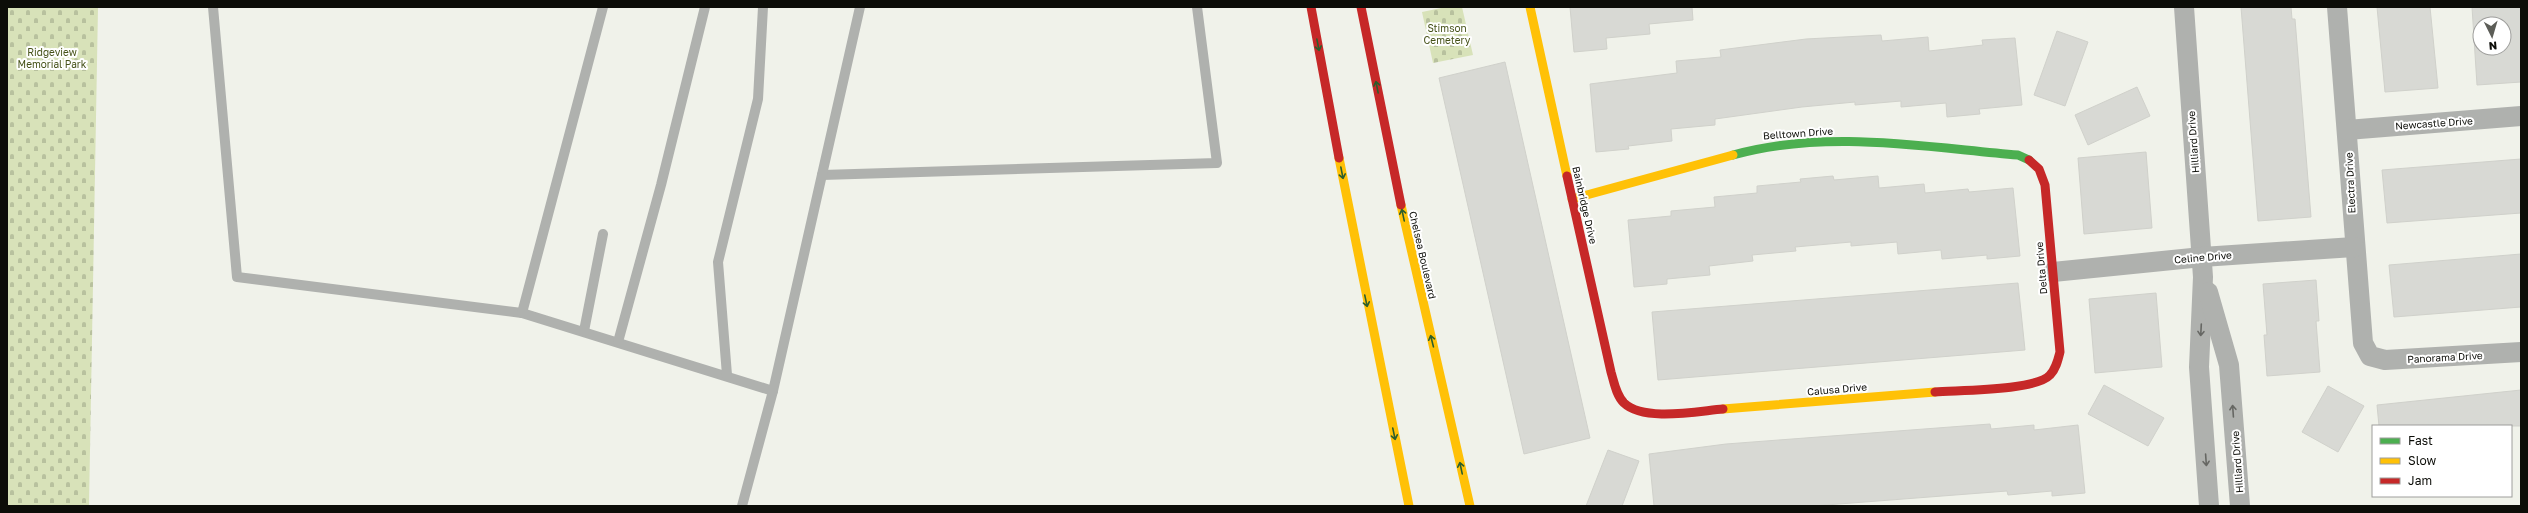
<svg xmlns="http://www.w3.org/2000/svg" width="2528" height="513" font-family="'Golos Text',sans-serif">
<defs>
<pattern id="cemetery-stones" width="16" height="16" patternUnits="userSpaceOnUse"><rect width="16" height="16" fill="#d8e2b9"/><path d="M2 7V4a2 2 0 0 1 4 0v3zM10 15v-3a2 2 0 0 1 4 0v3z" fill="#b8c19e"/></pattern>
</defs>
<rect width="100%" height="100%" fill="#f0f2ea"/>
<g fill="url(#cemetery-stones)">
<polygon points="7,7 98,7 89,506 7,506"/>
<polygon points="1446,7 1462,7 1473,55 1433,63 1422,12"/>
</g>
<g fill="#d8d9d4" stroke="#d0d1cb" fill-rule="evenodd">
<polygon points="1570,7 1692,7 1693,20 1649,24 1650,34 1606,38 1607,49 1574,52"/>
<polygon points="2241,7 2291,7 2292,19 2295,19 2311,217 2258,221"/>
<polygon points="2377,7 2430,7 2438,88 2385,92"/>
<path d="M 2472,7 L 2521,7 L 2521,82 L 2477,85 ZM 2480,24 L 2504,24 L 2504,48 L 2480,48 Z"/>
<polygon points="2057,31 2088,42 2065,106 2034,95"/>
<polygon points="1881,35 1882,41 1928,37 1929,51 1983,45 1982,40 2015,38 2022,105 1979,109 1980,114 1947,117 1946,103 1901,107 1901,101 1855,105 1855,102 1802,107 1715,119 1715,125 1671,129 1672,141 1628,146 1629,149 1596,152 1590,84 1677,73 1676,61 1721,57 1720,50 1806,39"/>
<polygon points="1505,62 1590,438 1524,454 1439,78"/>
<polygon points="2137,87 2150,116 2088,145 2075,115"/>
<polygon points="2146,152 2152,228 2084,234 2078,158"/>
<polygon points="2521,159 2521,213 2387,223 2382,170"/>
<polygon points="1833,176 1834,180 1878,176 1879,188 1924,184 1925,193 1968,189 1969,192 2013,188 2020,256 1987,259 1987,255 1942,259 1941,250 1898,254 1897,242 1851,246 1851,242 1795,247 1796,251 1752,255 1753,261 1709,266 1710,275 1667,279 1667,284 1634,287 1628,220 1671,216 1671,211 1715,207 1714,197 1757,193 1757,186 1801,182 1800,179"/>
<polygon points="2521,254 2521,307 2394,317 2389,265"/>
<polygon points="2316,280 2319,321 2316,321 2320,372 2267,376 2264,335 2267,335 2263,284"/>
<polygon points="2018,283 2025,350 1658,380 1652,312"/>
<polygon points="2156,293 2162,367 2095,373 2089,299"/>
<polygon points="2104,385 2164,418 2148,446 2088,414"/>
<polygon points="2328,386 2364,406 2338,452 2302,432"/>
<polygon points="2521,390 2521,426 2379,426 2377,405"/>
<polygon points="1990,424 1991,429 2034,425 2034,430 2078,425 2085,493 2052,496 2052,491 2008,495 2007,491 1813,506 1654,506 1649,454 1726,444"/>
<polygon points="1608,450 1639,461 1622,506 1586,506"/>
</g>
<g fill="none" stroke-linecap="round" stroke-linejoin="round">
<g stroke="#afb1ae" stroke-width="10">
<polyline points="213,7 237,277 522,313"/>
<polyline points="603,7 522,313 773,391"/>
<polyline points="822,175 1217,163 1197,7"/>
<polyline points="584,331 603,234"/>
<polyline points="618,342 661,185 705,7"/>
<polyline points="727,375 718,262 758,99 763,7"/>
<polyline points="742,506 773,391 860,7"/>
</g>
<g stroke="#afb1ae" stroke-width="20">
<polyline points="2184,7 2203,277 2199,367 2209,506"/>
<polyline points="2337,7 2363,343 2370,356 2385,360 2521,352"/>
<polyline points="2347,130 2521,116"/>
<polyline points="2053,272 2202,257 2354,247"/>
<polyline points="2208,292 2229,365 2240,506"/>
</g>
<path stroke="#4caf50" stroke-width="9" d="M 1733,155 C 1826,129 1923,147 2018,155 L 2029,160"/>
<g stroke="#ffc107" stroke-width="9">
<polyline points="1530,7 1567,176"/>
<polyline points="1339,158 1409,506"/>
<polyline points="1572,199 1733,155"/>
<polyline points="1401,205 1470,506"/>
<polyline points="1723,409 1935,392"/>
</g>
<g stroke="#c62828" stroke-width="9">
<polyline points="1311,7 1339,158"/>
<polyline points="1361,7 1401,205"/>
<path d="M 1567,176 L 1611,372 C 1614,382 1616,395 1624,403 C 1644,422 1698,411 1723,409"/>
<path d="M 1935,392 C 1959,390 2035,391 2050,375 C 2056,369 2058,360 2060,352 L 2045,185 L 2039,169 L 2029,160"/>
</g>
</g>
<defs><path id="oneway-shaft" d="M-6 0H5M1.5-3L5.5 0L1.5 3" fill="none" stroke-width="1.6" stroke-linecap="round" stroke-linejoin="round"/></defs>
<g stroke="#2c5e2c">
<use href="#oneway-shaft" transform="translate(1318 45) rotate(79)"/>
<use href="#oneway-shaft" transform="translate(1377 87) rotate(-101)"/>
<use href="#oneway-shaft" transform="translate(1342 173) rotate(79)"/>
<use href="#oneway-shaft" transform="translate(1403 215) rotate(-102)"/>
<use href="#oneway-shaft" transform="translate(1366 301) rotate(78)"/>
<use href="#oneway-shaft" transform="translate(1432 341) rotate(-104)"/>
<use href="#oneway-shaft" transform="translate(1394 434) rotate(78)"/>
<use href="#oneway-shaft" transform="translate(1461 468) rotate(-102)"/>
</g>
<g stroke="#666763">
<use href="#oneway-shaft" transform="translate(2201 330) rotate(93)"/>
<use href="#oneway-shaft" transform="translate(2233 411) rotate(-94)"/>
<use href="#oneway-shaft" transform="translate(2206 460) rotate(86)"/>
</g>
<g text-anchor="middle" stroke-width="4" stroke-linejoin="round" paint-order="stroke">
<g font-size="10" fill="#465219" stroke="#fff">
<text x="1447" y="32">Stimson<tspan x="1447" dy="12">Cemetery</tspan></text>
<text x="52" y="56">Ridgeview<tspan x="52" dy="12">Memorial Park</tspan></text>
</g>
<g font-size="10" fill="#0c0d08" stroke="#fff">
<text transform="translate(2434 123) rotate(-4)" y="4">Newcastle Drive</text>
<text transform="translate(1798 133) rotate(-4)" y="4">Belltown Drive</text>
<text transform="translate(2193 142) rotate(-94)" y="4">Hilliard Drive</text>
<text transform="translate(2350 183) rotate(-93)" y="4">Electra Drive</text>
<text transform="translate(1585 205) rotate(77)" y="4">Bainbridge Drive</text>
<text transform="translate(1423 255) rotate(77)" y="4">Chelsea Boulevard</text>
<text transform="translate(2203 257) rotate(-5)" y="4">Celine Drive</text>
<text transform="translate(2041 268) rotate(-95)" y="4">Delta Drive</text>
<text transform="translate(2445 357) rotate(-3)" y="4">Panorama Drive</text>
<text transform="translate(1837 389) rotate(-5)" y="4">Calusa Drive</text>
<text transform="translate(2237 462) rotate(-94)" y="4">Hilliard Drive</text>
</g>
</g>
<rect width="2528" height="513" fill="none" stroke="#0c0d08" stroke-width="16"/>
<rect x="2372" y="425" width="140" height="72" fill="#ffffff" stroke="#9e9e9c"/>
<rect x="2380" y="438" width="20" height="6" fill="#4caf50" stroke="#9e9e9c"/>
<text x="2408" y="445" font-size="12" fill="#0c0d08">Fast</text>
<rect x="2380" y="458" width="20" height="6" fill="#ffc107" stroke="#9e9e9c"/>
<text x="2408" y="465" font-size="12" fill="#0c0d08">Slow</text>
<rect x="2380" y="478" width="20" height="6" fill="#c62828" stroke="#9e9e9c"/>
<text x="2408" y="485" font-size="12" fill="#0c0d08">Jam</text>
<g transform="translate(2492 36) rotate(175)"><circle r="19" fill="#ffffff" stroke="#9e9e9c"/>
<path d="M0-3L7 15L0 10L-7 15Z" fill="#5c5d57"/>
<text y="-6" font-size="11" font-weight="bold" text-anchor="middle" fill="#0c0d08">N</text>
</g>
</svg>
